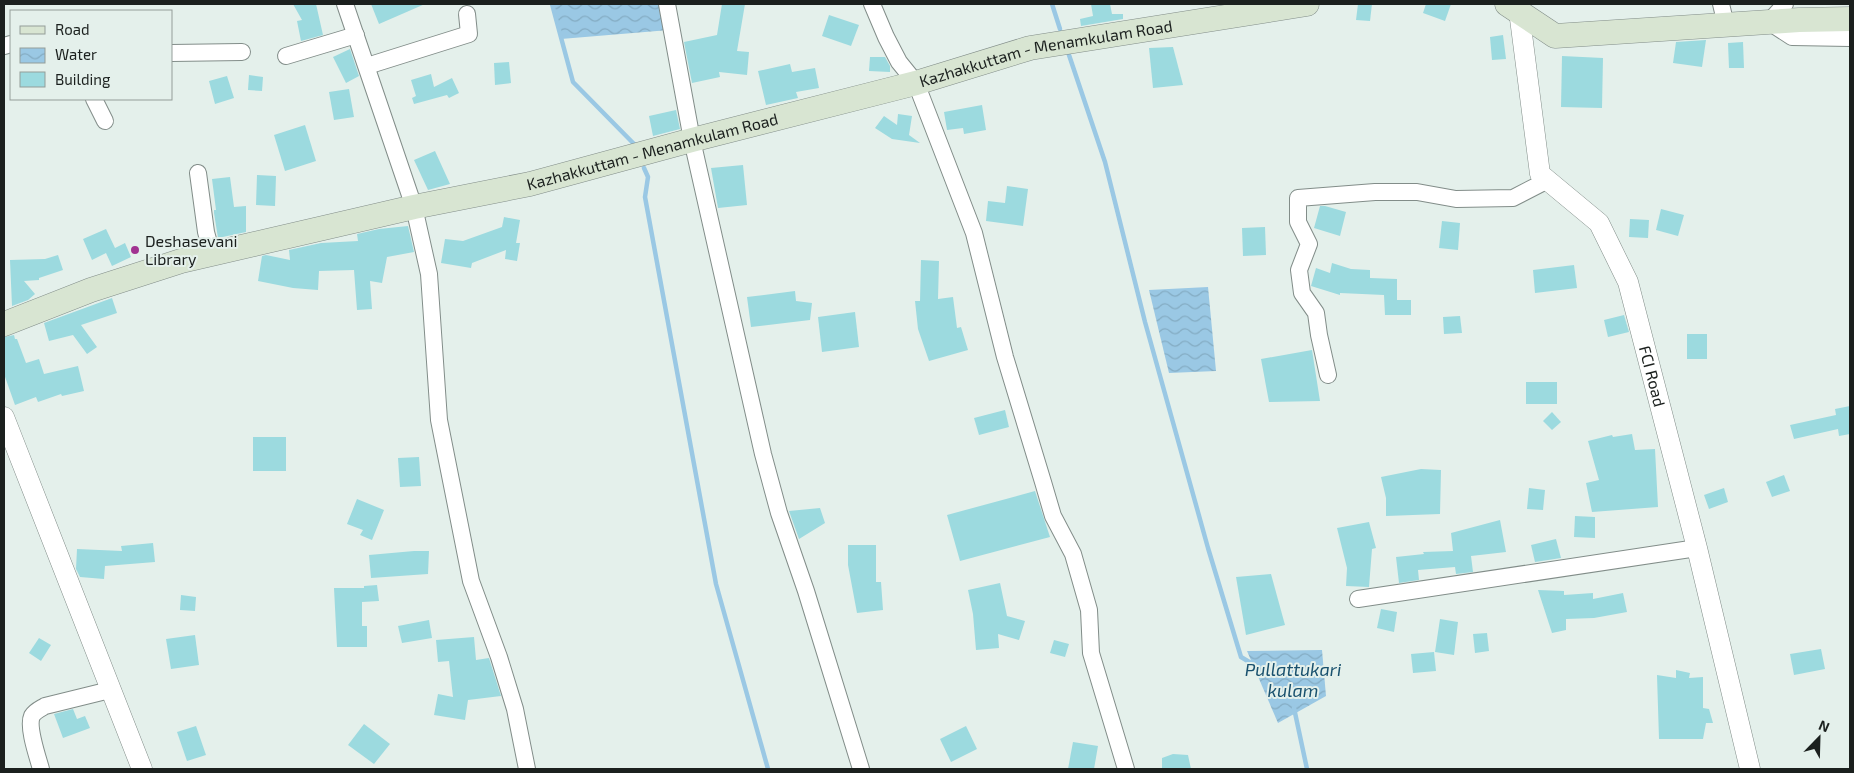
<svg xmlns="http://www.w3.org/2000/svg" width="1854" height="773" font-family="'Exo 2',sans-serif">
<defs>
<pattern id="water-waves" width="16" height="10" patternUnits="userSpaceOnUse" patternTransform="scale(1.25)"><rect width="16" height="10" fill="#9ac8e4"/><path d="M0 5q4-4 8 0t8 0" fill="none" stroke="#84acc3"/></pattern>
</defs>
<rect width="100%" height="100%" fill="#e4f0eb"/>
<g fill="url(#water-waves)">
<polygon points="552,4 663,4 669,30 561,39"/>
<polygon points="1208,287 1216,371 1169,373 1149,290"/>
<polygon points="1322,650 1326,696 1278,723 1247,651"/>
</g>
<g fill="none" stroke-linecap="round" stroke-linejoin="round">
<g stroke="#9ac8e4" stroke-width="4.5">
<polyline points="552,4 573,82 636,146"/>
<polyline points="1052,4 1060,29"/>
<polyline points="1069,55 1105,162 1145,322 1208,548 1241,657 1256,666"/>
<polyline points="644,168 648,177 645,197 716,584 768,769"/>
<polyline points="1294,708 1307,769"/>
</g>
</g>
<g fill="#9cdadf">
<polygon points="293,4 316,4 323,35 301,41 297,21 302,20"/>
<polygon points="371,4 425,4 379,24"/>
<polygon points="722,4 745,4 737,51 749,52 747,75 719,72 720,77 692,83 684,42 717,35"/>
<polygon points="1091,4 1110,4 1112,14 1123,14 1123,19 1081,26 1080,19 1093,16"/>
<polygon points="1358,4 1372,4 1370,21 1356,20"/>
<polygon points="1426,4 1451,4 1445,21 1423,13"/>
<polygon points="829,15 859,25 851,46 822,36"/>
<polygon points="1503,35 1506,59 1492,60 1490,37"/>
<polygon points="1706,40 1702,67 1673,63 1676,42"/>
<polygon points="1743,42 1744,68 1729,68 1728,43"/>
<polygon points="1173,47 1183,85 1153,88 1149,48"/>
<polygon points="350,49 359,76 346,83 333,57"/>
<polygon points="1562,56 1603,58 1602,108 1561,107"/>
<polygon points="870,57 885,57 890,66 890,72 869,71"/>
<polygon points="509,62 511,83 495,85 494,63"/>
<polygon points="790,64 792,72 815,68 819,88 796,92 798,98 766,105 758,71"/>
<polygon points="431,74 434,87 452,78 459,93 449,98 447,95 414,104 412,98 416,96 411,80"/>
<polygon points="249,75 263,77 262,91 248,90"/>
<polygon points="227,76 234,98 215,104 209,81"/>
<polygon points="349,89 354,117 334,120 329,92"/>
<polygon points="982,105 986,130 964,134 963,128 947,130 944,112"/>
<polygon points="676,110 680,129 653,136 649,116"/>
<polygon points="898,114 912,116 909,135 920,143 892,139 875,128 884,116 897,125"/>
<polygon points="305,125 316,161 285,171 274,135"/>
<polygon points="435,151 450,184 428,190 414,160"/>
<polygon points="743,165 747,205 718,208 711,168"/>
<polygon points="257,175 276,176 275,206 256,205"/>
<polygon points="230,177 234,207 246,206 246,232 218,238 214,213 214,210 216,210 212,179"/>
<polygon points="1007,186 1028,189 1023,226 986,221 988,201 1005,203"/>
<polygon points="1320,206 1325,206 1346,212 1340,236 1314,228"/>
<polygon points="1661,209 1684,215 1678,236 1656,230"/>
<polygon points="504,217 520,220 516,243 520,243 517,261 505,259 506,250 472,263 471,268 441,263 445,239 463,241 502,227"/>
<polygon points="1630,219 1649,220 1648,238 1629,237"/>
<polygon points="1442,221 1460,223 1458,250 1439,248"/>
<polygon points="408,226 414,252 387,257 382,283 370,281 372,309 357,310 354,270 319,271 318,290 293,288 258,281 262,256 266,255 290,260 289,250 321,243 358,241 357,234 379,229"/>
<polygon points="1265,227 1266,255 1243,256 1242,228"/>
<polygon points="106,229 115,248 125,243 131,257 112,266 106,253 92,260 83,239"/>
<polygon points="58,255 63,270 39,278 39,280 24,281 35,294 28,300 12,306 10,260 45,259"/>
<polygon points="921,260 939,261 938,299 953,297 957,328 961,327 968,350 929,361 918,329 915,301 920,301"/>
<polygon points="1332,263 1351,269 1370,270 1370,278 1397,279 1397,300 1411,300 1411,315 1385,315 1384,295 1340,293 1340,295 1311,286 1316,268 1330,273"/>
<polygon points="1574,265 1577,288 1535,293 1533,270"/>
<polygon points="795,291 796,301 812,303 810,320 751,327 747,297"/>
<polygon points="112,298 117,313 81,325 97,347 87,354 73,335 49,341 44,323"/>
<polygon points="855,312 859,347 822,352 818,317"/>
<polygon points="1624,315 1629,332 1608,337 1604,320"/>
<polygon points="1460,316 1462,333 1444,334 1443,317"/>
<rect x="1687" y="334" width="20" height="25"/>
<polygon points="14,335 15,339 17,339 26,363 39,359 44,374 78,366 84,391 62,396 61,394 38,402 36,397 15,405 4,374 4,337"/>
<polygon points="1312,350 1320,401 1269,402 1261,359"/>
<rect x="1526" y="382" width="31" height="22"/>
<polygon points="1850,406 1850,434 1839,436 1838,429 1794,439 1790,425 1836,415 1835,409"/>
<polygon points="1005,410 1009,427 979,435 974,418"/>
<polygon points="1552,412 1561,422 1552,430 1543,421"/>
<polygon points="1632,434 1635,450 1655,449 1658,507 1592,512 1586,483 1599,480 1588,441 1612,435 1613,437"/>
<rect x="253" y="437" width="33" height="34"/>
<polygon points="419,457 421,486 400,487 398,458"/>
<polygon points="1421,469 1441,470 1440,514 1386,516 1386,498 1381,477"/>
<polygon points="1784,475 1790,491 1772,497 1766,482"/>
<polygon points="1529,488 1545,490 1543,510 1527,509"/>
<polygon points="1724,488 1728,502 1709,509 1704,495"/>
<polygon points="1035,491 1050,537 960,561 947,515"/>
<polygon points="357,499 384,510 372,540 360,535 363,530 347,524"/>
<polygon points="820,508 825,523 799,539 789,511"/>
<polygon points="1575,516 1595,517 1595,538 1574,537"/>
<polygon points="1500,520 1506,552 1471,556 1473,572 1456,574 1455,567 1418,570 1419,580 1399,583 1396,557 1424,554 1423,552 1453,551 1451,533"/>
<polygon points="1369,522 1376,548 1372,549 1369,587 1346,586 1347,568 1337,528"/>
<polygon points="1556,539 1561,558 1535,562 1531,545"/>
<polygon points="153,543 155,562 105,566 104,579 80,577 76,569 77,549 122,551 121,546"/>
<polygon points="848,545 876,545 876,582 881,582 883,610 857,613 848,565"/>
<polygon points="414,551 429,551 428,574 371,578 369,555"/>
<polygon points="1271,574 1285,625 1246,635 1236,577"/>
<polygon points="1000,583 1007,616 1025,621 1019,640 998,634 999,648 976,650 973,614 968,590"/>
<polygon points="377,585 379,601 362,602 362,626 367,626 367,647 337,647 334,588 364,588 364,586"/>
<polygon points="1538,590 1564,591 1564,595 1593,593 1593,599 1623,593 1627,612 1594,618 1566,619 1566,630 1552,633"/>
<polygon points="181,595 196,597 195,611 180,610"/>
<polygon points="1381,609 1397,612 1394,632 1377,628"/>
<polygon points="1440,619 1458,622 1454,655 1435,652"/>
<polygon points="429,620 432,638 402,643 398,626"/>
<polygon points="1487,633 1489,651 1475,653 1473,634"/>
<polygon points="195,635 199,665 171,669 166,639"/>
<polygon points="474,637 476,660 489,658 501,696 468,700 465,720 434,715 438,694 453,697 449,661 438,662 436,640"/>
<polygon points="39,638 51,645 41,661 29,653"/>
<polygon points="1054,640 1069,644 1065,657 1050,653"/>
<polygon points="1821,649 1825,669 1794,675 1790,654"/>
<polygon points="1434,652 1436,671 1413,673 1411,654"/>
<polygon points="1676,670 1690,673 1689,678 1703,677 1703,708 1709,709 1713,723 1706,723 1703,739 1659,739 1657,675 1676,678"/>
<polygon points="73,709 77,719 85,716 90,728 63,738 54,714"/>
<polygon points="364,724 390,744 374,764 348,745"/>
<polygon points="196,726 206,755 187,761 177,732"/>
<polygon points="966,726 977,749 951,762 940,739"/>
<polygon points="1073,742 1098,746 1094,769 1068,769"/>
<polygon points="1173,754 1188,755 1191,769 1162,769 1162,758"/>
</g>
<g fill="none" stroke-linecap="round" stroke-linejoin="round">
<g stroke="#828d89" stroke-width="18">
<g id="minor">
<polyline points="345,4 414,207 429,274 439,420 471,581 499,657 515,709 527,769"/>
<polyline points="667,4 692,140 763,454 779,513 806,591 861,769"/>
<polyline points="872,4 886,37 899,62 916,83 974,233 1005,357 1043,482 1053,516 1073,554 1089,610 1091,653 1126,769"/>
<polyline points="1721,4 1726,25"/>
<polyline points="1785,4 1769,22 1792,37 1850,38"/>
<polyline points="4,46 11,44"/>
<polyline points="171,53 242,52"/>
<polyline points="286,56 356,35"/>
<polyline points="367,66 469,34 467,14"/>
<polyline points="94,99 105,121"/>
<polyline points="198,173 206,232 212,254"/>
<polyline points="1328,375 1319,335 1316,313 1302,293 1299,270 1309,244 1298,222 1298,198 1375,192 1417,192 1456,199 1513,198 1548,180"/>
<polyline points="1358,599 1697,548"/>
<path d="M 41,769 C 38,758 27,727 32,716 C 35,711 40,709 45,706 L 110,690"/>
</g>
</g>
<g stroke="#828d89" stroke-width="21">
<g id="tertiary">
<path id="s1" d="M 1519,4 L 1519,11 L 1540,174 L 1599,223 L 1628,282 L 1697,548 L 1750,769"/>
<polyline points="4,417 142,769"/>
</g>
</g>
<g stroke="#828d89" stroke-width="25">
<g id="secondary">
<polyline points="1507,4 1555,36 1799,20 1850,19"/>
<path id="s2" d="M 4,324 L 91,290 L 181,261 L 414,207 L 530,184 L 692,140 L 916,83 L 1030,48 L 1307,4"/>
</g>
</g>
<use href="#minor" stroke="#fff" stroke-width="16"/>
<use href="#tertiary" stroke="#fff" stroke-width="20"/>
<use href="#secondary" stroke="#d8e5d2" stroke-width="24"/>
</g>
<circle fill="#a13291" stroke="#e4f0eb" stroke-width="2" cx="135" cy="250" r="5"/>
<g text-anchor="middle" stroke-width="4" stroke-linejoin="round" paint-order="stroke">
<g font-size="16" fill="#1b201e" stroke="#e4f0eb">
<text dy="6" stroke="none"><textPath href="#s2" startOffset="1078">Kazhakkuttam - Menamkulam Road</textPath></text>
<text dy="6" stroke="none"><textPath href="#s2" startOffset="672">Kazhakkuttam - Menamkulam Road</textPath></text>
<text dy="6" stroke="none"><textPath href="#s1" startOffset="411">FCI Road</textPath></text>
</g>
<g font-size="16" fill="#1b201e" stroke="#e4f0eb" text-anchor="start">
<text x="145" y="247">Deshasevani<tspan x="145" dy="18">Library</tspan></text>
</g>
<g font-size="18" font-style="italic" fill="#19516e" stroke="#e4f0eb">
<text x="1293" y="676">Pullattukari<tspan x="1293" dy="21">kulam</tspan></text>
</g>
</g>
<rect width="1854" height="773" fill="none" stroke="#1b201e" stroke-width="10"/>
<rect x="10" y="10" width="162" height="90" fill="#e4f0eb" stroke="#949d99"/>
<rect x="20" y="26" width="25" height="8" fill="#d8e5d2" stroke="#949d99"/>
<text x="55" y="35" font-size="15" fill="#1b201e">Road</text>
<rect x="20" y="48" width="25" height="15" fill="url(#water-waves)" stroke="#949d99"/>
<text x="55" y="60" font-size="15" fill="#1b201e">Water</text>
<rect x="20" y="72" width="25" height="15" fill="#9cdadf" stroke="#949d99"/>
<text x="55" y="85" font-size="15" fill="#1b201e">Building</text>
<g transform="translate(1819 738) rotate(23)" stroke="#e4f0eb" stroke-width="4" paint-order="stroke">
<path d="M0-4L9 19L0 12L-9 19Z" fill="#1b201e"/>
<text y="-8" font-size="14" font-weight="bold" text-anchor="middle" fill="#1b201e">N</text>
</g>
</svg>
